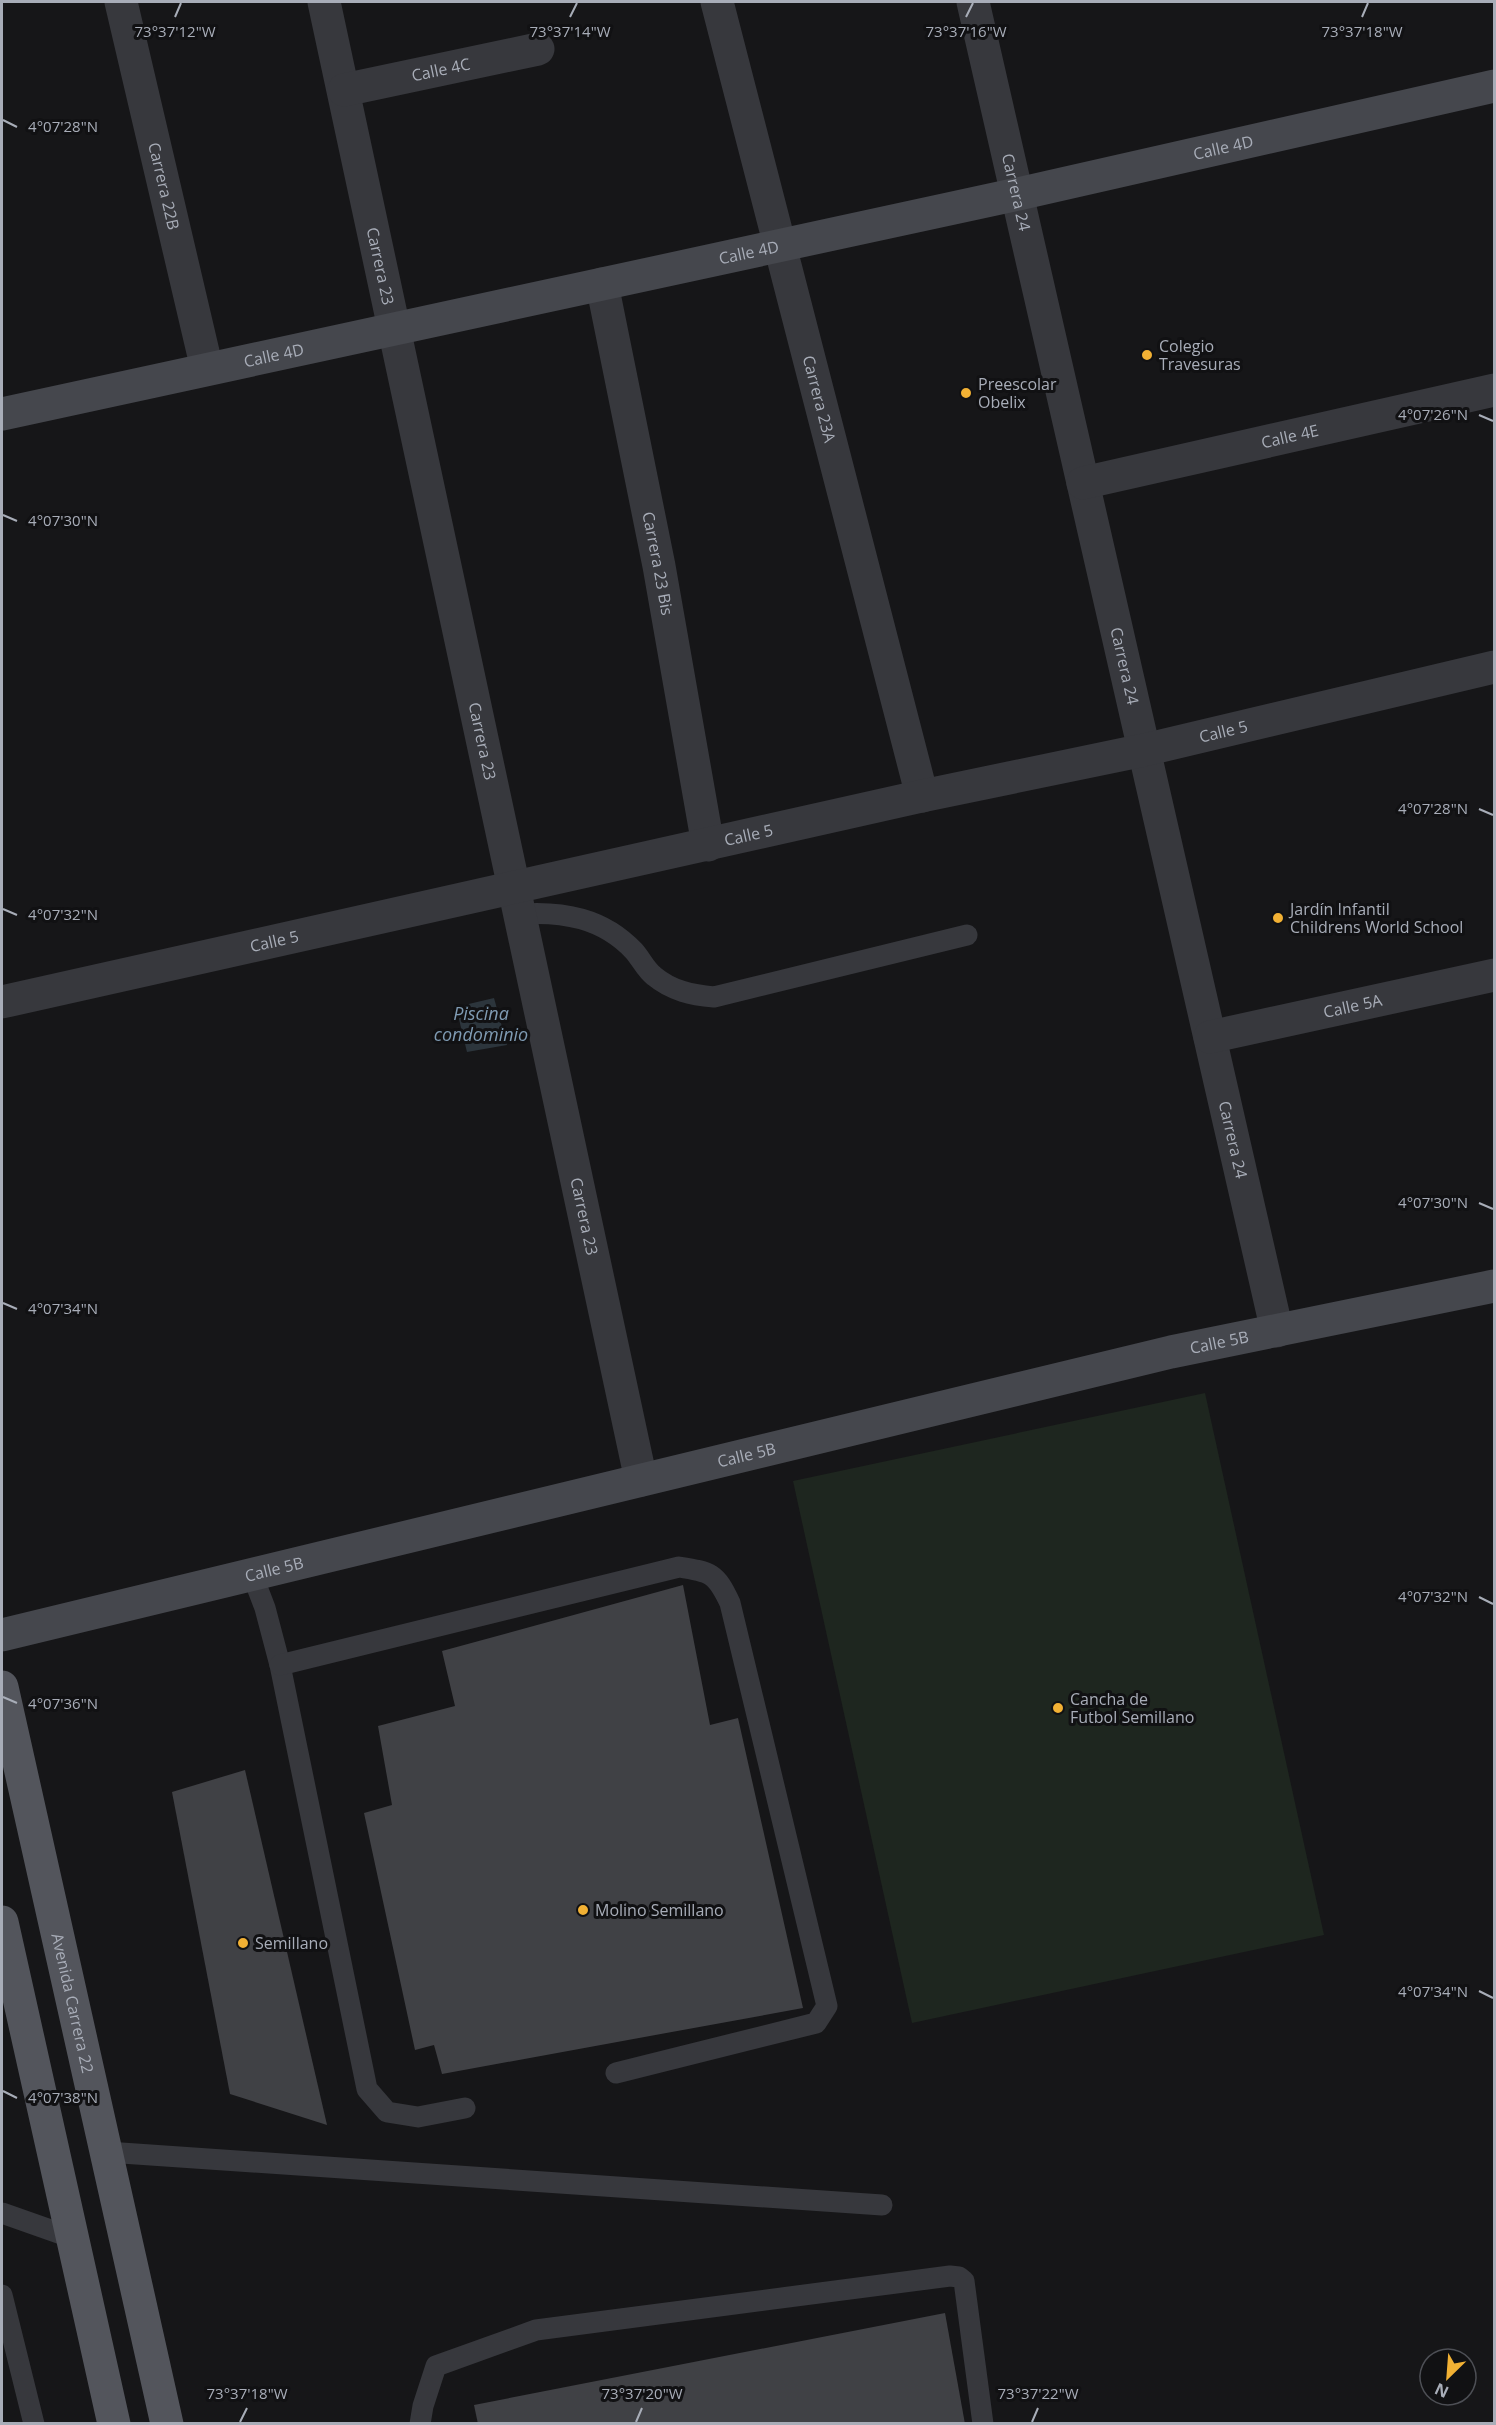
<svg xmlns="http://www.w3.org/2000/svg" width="1496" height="2425" font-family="'Open Sans',sans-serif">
<rect width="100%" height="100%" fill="#161618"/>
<polygon fill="#1e261f" points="1205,1393 1324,1935 912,2023 793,1481"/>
<polygon fill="#2c353c" points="494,998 507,1045 467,1052 456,1007"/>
<g fill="#404145">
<polygon points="683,1585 710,1725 738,1718 803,2008 442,2074 434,2045 415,2050 364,1813 392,1805 378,1726 455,1706 442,1651"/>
<polygon points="245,1770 327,2125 230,2094 172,1792"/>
<polygon points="945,2313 965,2424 478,2424 474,2405"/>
</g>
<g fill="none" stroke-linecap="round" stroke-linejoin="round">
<g stroke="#37383d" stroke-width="21">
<path d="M 520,914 C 563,911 603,918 634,951 C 641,959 646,970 654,976 C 672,991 692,995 714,997 L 967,935"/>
<polyline points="252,1574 265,1608 280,1665 367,2089 387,2112 418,2117 465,2108"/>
<path d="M 280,1665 L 679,1567 C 711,1572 716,1573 730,1603 L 827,2006 L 816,2023 L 616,2073"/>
<polyline points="107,2152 882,2205"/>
<polyline points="2,2213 73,2238"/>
<polyline points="2,2295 34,2424"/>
<polyline points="420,2424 423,2406 436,2366 536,2330 950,2276 959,2277 964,2281 983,2424"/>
</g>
<g stroke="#37383d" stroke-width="33">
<path id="s1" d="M 121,2 L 207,369"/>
<path id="s2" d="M 324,2 L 641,1480"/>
<path id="s3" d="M 717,2 L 922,796"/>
<path id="s4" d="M 973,2 L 1277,1331"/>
<path id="s5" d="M 344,90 L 538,49"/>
<path id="s6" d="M 602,284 L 659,566 L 708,845"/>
<path id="s7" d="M 1083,483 L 1494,390"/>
<path id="s8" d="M 2,1002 L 922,796 L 1144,750 L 1494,667"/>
<path id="s9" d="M 1210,1037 L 1494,975"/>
</g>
<g stroke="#45474d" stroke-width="33">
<path id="s10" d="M 2,414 L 1018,194 L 1494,86"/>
<path id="s11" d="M 2,1635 L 1171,1352 L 1494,1286"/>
</g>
<g stroke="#53555c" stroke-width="33">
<path id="s12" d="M 2,1687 L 167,2424"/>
<polyline points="2,1922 114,2424"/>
</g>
</g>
<path fill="none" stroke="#a8adb8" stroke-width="2" d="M 175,17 L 181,3M 570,17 L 577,3M 966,17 L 973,3M 1362,17 L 1368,3M 3,120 L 17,127M 1479,415 L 1493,421M 3,515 L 17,521M 1479,809 L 1493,815M 3,909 L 17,915M 1479,1203 L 1493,1209M 3,1303 L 17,1309M 1479,1597 L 1493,1604M 3,1697 L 17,1703M 1479,1991 L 1493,1998M 3,2091 L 17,2098M 240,2422 L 247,2408M 636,2422 L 642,2408M 1032,2422 L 1038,2408"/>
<g fill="#f2b134" stroke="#111113" stroke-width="2">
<circle cx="1147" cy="355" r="6"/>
<circle cx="966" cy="393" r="6"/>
<circle cx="1278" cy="918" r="6"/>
<circle cx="1058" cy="1708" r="6"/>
<circle cx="583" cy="1910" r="6"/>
<circle cx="243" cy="1943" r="6"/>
</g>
<g text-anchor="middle" stroke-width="6" stroke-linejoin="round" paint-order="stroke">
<g font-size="16" fill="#a8adb8" stroke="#111113">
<text dy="6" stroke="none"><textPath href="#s5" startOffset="99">Calle 4C</textPath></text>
<text dy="6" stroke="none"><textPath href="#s10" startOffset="1250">Calle 4D</textPath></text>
<text dy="6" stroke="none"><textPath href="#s1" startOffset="189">Carrera 22B</textPath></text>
<text dy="6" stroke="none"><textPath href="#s4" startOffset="195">Carrera 24</textPath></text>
<text dy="6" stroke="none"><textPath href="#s10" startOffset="764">Calle 4D</textPath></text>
<text dy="6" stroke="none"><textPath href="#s2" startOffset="270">Carrera 23</textPath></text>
<text dy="6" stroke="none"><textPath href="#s10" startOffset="278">Calle 4D</textPath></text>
<text dy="6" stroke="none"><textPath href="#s3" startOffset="410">Carrera 23A</textPath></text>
<text dy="6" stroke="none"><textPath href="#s7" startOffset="212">Calle 4E</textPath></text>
<text dy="6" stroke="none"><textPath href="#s6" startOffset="285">Carrera 23 Bis</textPath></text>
<text dy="6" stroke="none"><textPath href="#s4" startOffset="681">Carrera 24</textPath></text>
<text dy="6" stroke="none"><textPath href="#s8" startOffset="1251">Calle 5</textPath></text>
<text dy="6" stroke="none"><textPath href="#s2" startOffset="756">Carrera 23</textPath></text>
<text dy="6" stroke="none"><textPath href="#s8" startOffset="765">Calle 5</textPath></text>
<text dy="6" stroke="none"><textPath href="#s8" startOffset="279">Calle 5</textPath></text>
<text dy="6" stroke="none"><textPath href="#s9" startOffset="146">Calle 5A</textPath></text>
<text dy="6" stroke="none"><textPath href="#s4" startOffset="1167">Carrera 24</textPath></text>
<text dy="6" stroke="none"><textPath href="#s2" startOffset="1242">Carrera 23</textPath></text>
<text dy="6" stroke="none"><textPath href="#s11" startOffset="1252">Calle 5B</textPath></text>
<text dy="6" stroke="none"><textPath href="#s11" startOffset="766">Calle 5B</textPath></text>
<text dy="6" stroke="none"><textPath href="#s11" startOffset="280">Calle 5B</textPath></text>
<text dy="6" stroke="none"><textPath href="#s12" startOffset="324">Avenida Carrera 22</textPath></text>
</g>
<g font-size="16" fill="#a8adb8" stroke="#111113" text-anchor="start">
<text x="1159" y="352">Colegio<tspan x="1159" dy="18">Travesuras</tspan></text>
<text x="978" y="390">Preescolar<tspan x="978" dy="18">Obelix</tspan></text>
<text x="1290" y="915">Jardín Infantil<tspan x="1290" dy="18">Childrens World School</tspan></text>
<text x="1070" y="1705">Cancha de<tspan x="1070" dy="18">Futbol Semillano</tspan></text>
<text x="595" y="1916">Molino Semillano</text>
<text x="255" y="1949">Semillano</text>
</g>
<g font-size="18" font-style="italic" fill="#7f9bb3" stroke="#111113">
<text x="481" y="1020">Piscina<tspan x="481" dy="21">condominio</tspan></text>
</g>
</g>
<g font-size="15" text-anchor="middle" fill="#a8adb8" stroke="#111113" stroke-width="6" stroke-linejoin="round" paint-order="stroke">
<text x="175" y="37">73°37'12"W</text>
<text x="570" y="37">73°37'14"W</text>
<text x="966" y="37">73°37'16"W</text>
<text x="1362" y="37">73°37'18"W</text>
<text x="63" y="132">4°07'28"N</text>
<text x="1433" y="420">4°07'26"N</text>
<text x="63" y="526">4°07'30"N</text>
<text x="1433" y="814">4°07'28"N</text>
<text x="63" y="920">4°07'32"N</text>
<text x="1433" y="1208">4°07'30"N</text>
<text x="63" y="1314">4°07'34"N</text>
<text x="1433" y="1602">4°07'32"N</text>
<text x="63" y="1709">4°07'36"N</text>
<text x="1433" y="1997">4°07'34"N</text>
<text x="63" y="2103">4°07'38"N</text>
<text x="247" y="2399">73°37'18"W</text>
<text x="642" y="2399">73°37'20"W</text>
<text x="1038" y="2399">73°37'22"W</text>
</g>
<rect width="1496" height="2425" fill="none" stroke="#a8adb8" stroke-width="6"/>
<g transform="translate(1448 2377) rotate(205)"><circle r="28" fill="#111113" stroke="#4d4f55" stroke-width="1.5"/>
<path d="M0-4.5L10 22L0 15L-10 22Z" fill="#f2b134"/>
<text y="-9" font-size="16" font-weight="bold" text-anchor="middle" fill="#a8adb8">N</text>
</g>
</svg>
